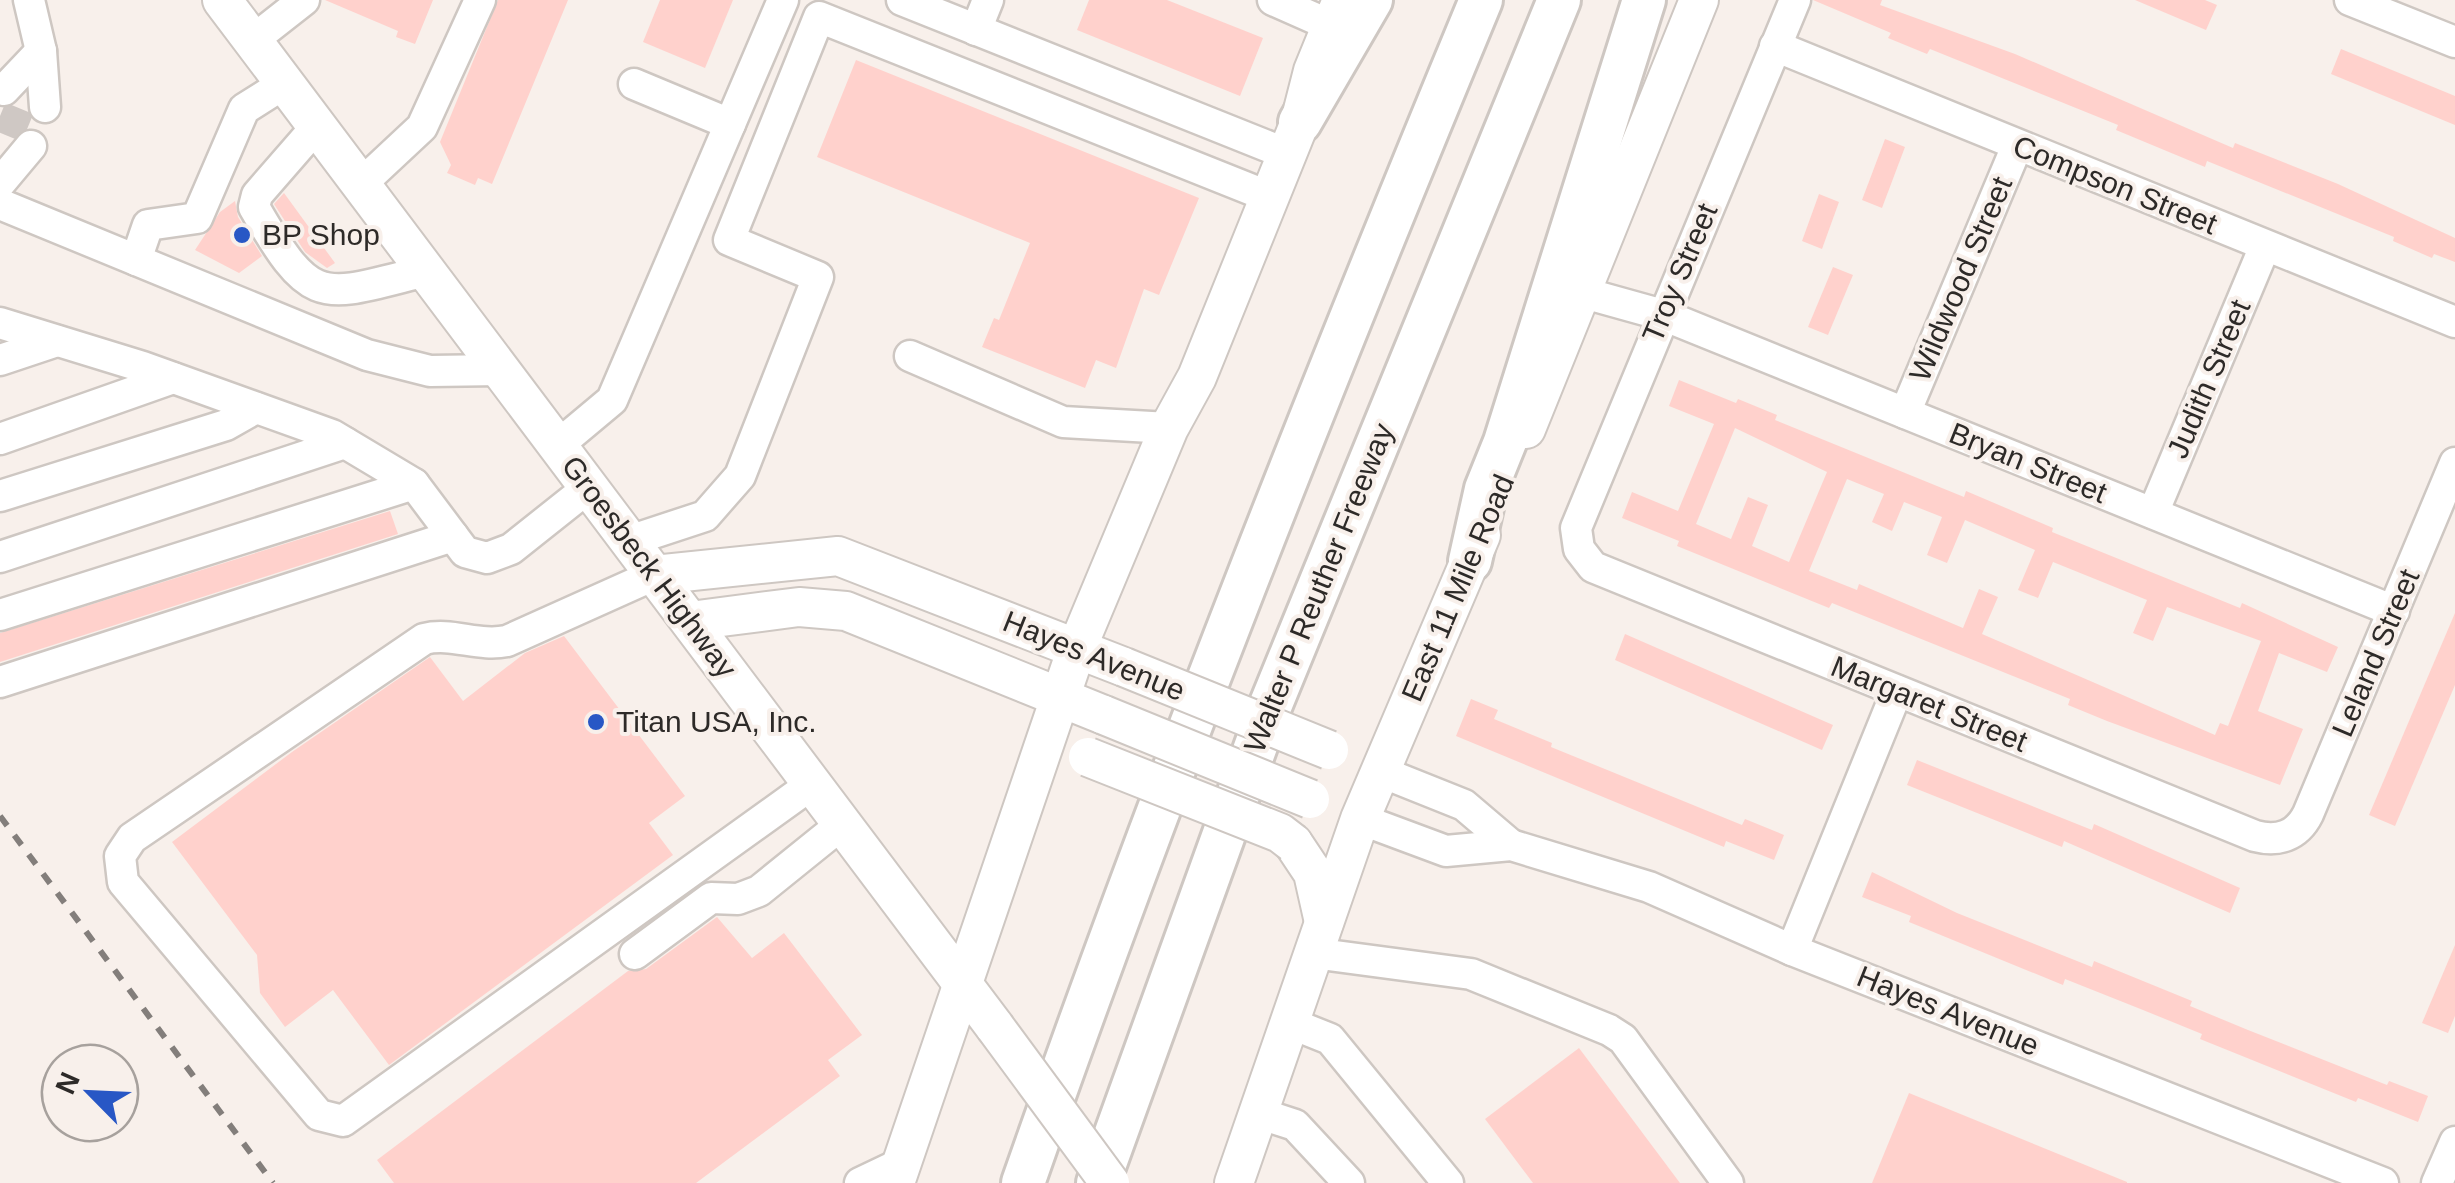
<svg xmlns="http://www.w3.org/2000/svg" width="2455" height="1183" font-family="Arial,sans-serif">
<rect width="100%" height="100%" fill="#f8f0eb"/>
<g fill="#ffd1cc" fill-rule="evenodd">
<polygon points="325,0 433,0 415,44 396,37 398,31"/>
<polygon points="498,0 568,0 492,184 478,178 475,185 447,173 451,165 440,142"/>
<polygon points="660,0 733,0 705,68 643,42"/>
<polygon points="1089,0 1167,0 1263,38 1240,96 1077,30"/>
<polygon points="1813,0 1882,0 1880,5 2015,54 2233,148 2235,143 2338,184 2455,238 2455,262 2434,254 2432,258 2393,241 2394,237 2207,161 2205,167 2116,130 2118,125 1930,49 1927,54 1888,38 1891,33"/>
<polygon points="2135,0 2205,0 2217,5 2206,30"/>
<polygon points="2341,49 2455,96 2455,125 2331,74"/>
<polygon points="856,60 1199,198 1159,295 1144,289 1116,368 1096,360 1085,388 982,347 994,318 999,320 1030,243 817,157"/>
<polygon points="1885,139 1905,147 1882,208 1862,200"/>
<polygon points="284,193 335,263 327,268 305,252 274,204"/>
<polygon points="1819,194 1839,202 1822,249 1802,241"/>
<polygon points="235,201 238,217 262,256 239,273 195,250 220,212"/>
<polygon points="1833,267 1853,275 1828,335 1808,327"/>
<path d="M 1679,380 L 1736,403 L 1738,399 L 1777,415 L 1775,420 L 1964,497 L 1966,491 L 2053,528 L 2052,532 L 2240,608 L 2242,603 L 2338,647 L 2327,672 L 2279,653 L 2258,711 L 2303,729 L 2280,785 L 2107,721 L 2068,705 L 2070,699 L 1832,603 L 1829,608 L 1677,546 L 1679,541 L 1622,518 L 1632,492 L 1678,511 L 1714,424 L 1669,406 ZM 1735,428 L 1827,472 L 1789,562 L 1752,546 L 1768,505 L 1748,497 L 1731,539 L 1696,524 ZM 1847,479 L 1884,494 L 1872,522 L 1892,531 L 1904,502 L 1942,517 L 1927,555 L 1947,563 L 1965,520 L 2035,550 L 2018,590 L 2038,598 L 2053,562 L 2147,600 L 2133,633 L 2153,641 L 2167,607 L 2261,641 L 2228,726 L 2220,723 L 2215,735 L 1982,634 L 1998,597 L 1979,589 L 1963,628 L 1859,584 L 1857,590 L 1809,571 Z"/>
<polygon points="390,511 398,534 0,662 0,633"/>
<polygon points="2455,613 2455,685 2395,826 2369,815"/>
<polygon points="1625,634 1833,725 1822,750 1615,660"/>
<polygon points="564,636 685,796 649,823 673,855 389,1065 333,990 285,1027 260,993 257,955 172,842 292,752 430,657 463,701 525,653"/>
<polygon points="1471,699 1498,710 1494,719 1552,743 1551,747 1742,825 1745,819 1784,835 1774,860 1726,841 1724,847 1456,736"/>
<polygon points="1917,760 2092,830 2094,824 2240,888 2230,913 2064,841 2062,847 1907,785"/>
<polygon points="1872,872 1957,913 2092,967 2094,961 2192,1001 2190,1006 2248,1030 2387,1085 2389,1081 2428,1096 2418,1122 2358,1098 2356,1102 2200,1039 2202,1034 2143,1010 2065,979 2063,985 1909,922 1911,916 1862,897"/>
<polygon points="717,917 752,958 784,933 862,1035 828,1060 840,1076 696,1183 394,1183 377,1160 628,971 646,969"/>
<polygon points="2455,945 2455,1016 2448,1033 2422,1023"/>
<polygon points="1579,1048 1680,1183 1533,1183 1485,1119"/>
<polygon points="1909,1093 2127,1182 2127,1183 1872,1183"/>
</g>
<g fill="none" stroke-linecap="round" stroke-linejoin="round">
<polyline stroke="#cfc8c4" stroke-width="30" stroke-dasharray="30 15" stroke-linecap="butt" points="8,136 24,97"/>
<g stroke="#cec7c2" stroke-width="35">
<g id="minor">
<polyline points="29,0 41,51 45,107"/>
<polyline points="902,0 1287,154"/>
<polyline points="1273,0 1332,26"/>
<path d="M 1795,0 L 1576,528 L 1579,549 L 1593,567 L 2255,836 C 2278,842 2297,836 2308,814 L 2455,463"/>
<polyline points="2350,0 2455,42"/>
<polyline points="976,30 988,0"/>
<polyline points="253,40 304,0"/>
<polyline points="1775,46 2455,322"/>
<polyline points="4,90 41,51"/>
<polyline points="730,124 783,0"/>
<path d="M 317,126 L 257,195 L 254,207 C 313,310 321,297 426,271"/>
<polyline points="0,183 31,146"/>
<polyline points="361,184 422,127 480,0"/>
<polyline points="0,204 367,355 430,371 501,370"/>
<polyline points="136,260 148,225 197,218 244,109 285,83"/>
<polyline points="1584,293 1663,315 2394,611"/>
<polyline points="0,323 143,367 332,435 414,484 465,552 487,558 511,549 589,487"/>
<polyline points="910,356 1063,422 1169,428"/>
<polyline points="0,360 57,341"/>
<polyline points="1905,413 2017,146"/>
<polyline points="0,439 173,378"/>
<polyline points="557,446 612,400 730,124 634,84"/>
<polyline points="0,496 226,425 256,408"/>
<polyline points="2153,513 2265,246"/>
<polyline points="629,541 705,516 740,476 818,277 729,240 819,17 1270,197"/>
<polyline points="0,557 345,443"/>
<path d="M 654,575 L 507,641 C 478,647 452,632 424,639 L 132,838 L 120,856 L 123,882 L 319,1115 L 343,1121 L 812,784"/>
<polyline points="0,615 414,484"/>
<polyline points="0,682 453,536"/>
<polyline points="1379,771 1464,805 1511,845"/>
<polyline points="1360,819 1446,851 1511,845 1649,887 1792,950 2383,1183"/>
<polyline points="1792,950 1897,691"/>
<polyline points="1313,953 1471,974 1609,1030 1623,1039 1728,1183"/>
<polyline points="635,954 711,898 738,899 759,891 842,824"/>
<polyline points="1290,1023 1330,1039 1448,1183"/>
<polyline points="1258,1113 1295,1125 1349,1183"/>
<polyline points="860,1183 902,1163"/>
<polyline points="2437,1183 2455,1142"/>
</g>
</g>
<g stroke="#cec7c2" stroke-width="42">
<g id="major">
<polyline points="222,0 995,1027"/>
<polyline points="1526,429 1699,0"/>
<polyline points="654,575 838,556 1124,667"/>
<polyline points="690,621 799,607 846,611 1104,715"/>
<polyline points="1293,843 1313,873 1324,922"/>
<polyline points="895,1183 1077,648 1169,428 1197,377 1300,122 1313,71 1342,0"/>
<polyline points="1234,1183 1360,819 1481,535"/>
</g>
</g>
<g stroke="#cec7c2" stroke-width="48">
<g id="highway">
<polyline points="1300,122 1371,0"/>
<polyline points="1470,561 1486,489 1505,442 1644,0"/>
<path d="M 1023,1183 C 1163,783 1319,391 1481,0"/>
<polyline points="1098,1183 1271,704 1559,0"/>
</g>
</g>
<use href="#minor" stroke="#fff" stroke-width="30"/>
<use href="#major" stroke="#fff" stroke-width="38"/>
<use href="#highway" stroke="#fff" stroke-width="42"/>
<polyline stroke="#837e7b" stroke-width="6" stroke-dasharray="12 12" stroke-linecap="butt" points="0,816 273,1183"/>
<g stroke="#cec7c2" stroke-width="42" stroke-linecap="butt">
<g id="major-bridge">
<polyline points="1124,667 1329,750"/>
<polyline points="1104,715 1310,799"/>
<polyline points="1088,757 1280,833 1293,843"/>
<polyline points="995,1027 1110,1183"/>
</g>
</g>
<use href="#major-bridge" stroke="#fff" stroke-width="38"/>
</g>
<g fill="#2857c5" stroke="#f8f0eb" stroke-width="4">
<circle cx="242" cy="235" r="10"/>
<circle cx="596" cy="722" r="10"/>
</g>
<g text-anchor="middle" stroke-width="8" stroke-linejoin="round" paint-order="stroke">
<g font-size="30" fill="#2d2a28" stroke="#f8f0eb">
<text transform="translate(2115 185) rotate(22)" y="10">Compson Street</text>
<text transform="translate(1680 273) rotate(-67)" y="10">Troy Street</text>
<text transform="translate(1961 279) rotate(-67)" y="10">Wildwood Street</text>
<text transform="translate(2209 379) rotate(-67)" y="10">Judith Street</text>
<text transform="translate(2028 463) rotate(22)" y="10">Bryan Street</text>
<text transform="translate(649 567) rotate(53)" y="10">Groesbeck Highway</text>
<text transform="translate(1319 588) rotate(-68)" y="10">Walter P Reuther Freeway</text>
<text transform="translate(1458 588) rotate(-67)" y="10">East 11 Mile Road</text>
<text transform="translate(2376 653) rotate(-67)" y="10">Leland Street</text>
<text transform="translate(1094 656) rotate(22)" y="10">Hayes Avenue</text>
<text transform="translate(1929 704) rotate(22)" y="10">Margaret Street</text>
<text transform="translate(1948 1011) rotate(22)" y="10">Hayes Avenue</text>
</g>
<g font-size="30" fill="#2d2a28" stroke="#f8f0eb" text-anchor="start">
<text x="262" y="245">BP Shop</text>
<text x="616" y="732">Titan USA, Inc.</text>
</g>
</g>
<g transform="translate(90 1093) rotate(294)"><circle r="48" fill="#f8f0eb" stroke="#a7a19d" stroke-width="2.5"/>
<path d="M0-8L18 38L0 25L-18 38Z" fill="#2857c5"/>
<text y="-15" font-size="28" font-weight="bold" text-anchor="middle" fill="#2d2a28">N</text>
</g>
</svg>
